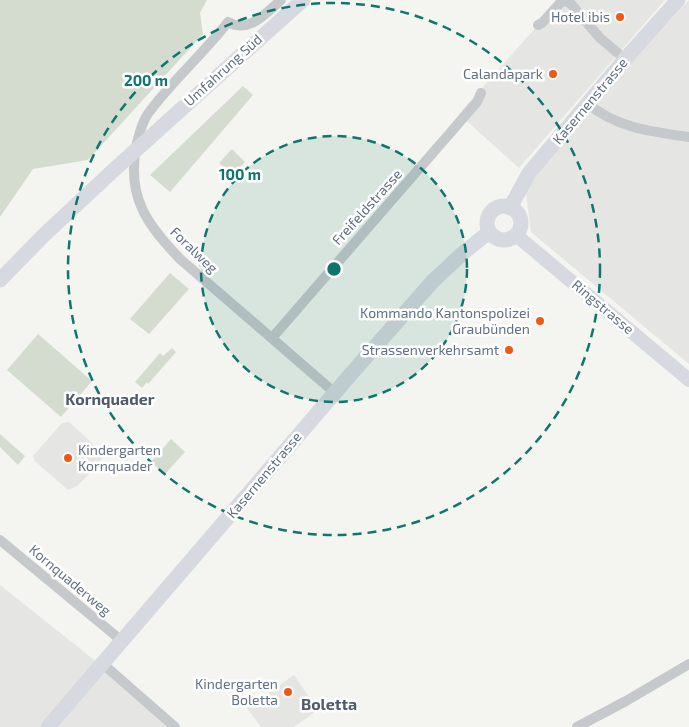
<svg xmlns="http://www.w3.org/2000/svg" width="689" height="727" font-family="'Exo 2',sans-serif">
<rect width="100%" height="100%" fill="#f4f5f0"/>
<g fill="#e5e6e3">
<polygon points="563,0 665,0 519,168 459,114 538,25"/>
<polygon points="689,0 689,364 531,232 526,194 534,177 578,120"/>
<polygon points="69,422 105,455 94,468 94,471 92,471 77,486 68,490 35,461 33,456 62,423"/>
<polygon points="0,585 93,659 116,669 178,727 0,727"/>
<polygon points="294,675 318,710 294,727 261,727 247,708"/>
</g>
<g fill="#d4dcd0">
<polygon points="0,0 207,0 200,13 203,34 88,160 33,169 0,217"/>
<polygon points="243,86 253,95 170,192 150,175"/>
<polygon points="232,149 245,162 233,175 219,163"/>
<polygon points="170,273 189,289 149,334 130,319"/>
<polygon points="38,334 92,381 61,417 7,370"/>
<polygon points="172,348 176,352 148,384 147,382 142,388 135,382 160,353 163,356"/>
<polygon points="0,434 25,456 18,465 0,447"/>
<polygon points="171,439 185,452 165,474 151,462"/>
</g>
<g fill="none" stroke-linecap="round" stroke-linejoin="round">
<g stroke="#c6c9cc" stroke-width="10">
<path d="M 281,0 C 266,13 249,34 228,22 C 204,53 173,80 150,111 C 142,121 139,135 136,147 C 127,198 147,224 180,259 L 335,393"/>
<polyline points="563,0 571,4 600,38 625,59"/>
<polyline points="538,25 542,23 563,0"/>
<path d="M 587,103 C 616,128 653,132 689,137"/>
<polyline points="272,338 477,102 481,93"/>
<polyline points="0,540 122,641"/>
<polyline points="103,664 175,727"/>
<polyline points="577,727 626,701 689,664"/>
</g>
<polyline stroke="#d6d9df" stroke-width="14" points="516,235 689,380"/>
<g stroke="#d6d9df" stroke-width="15">
<circle cx="504" cy="223" r="17"/>
<polyline points="510,208 529,173 625,59 678,0"/>
<polyline points="0,280 44,235 117,167 303,0"/>
<polyline points="48,727 351,374 433,281 463,253 489,232"/>
</g>
</g>
<circle cx="334" cy="269" r="133" fill="#0f766e" fill-opacity=".12"/>
<g fill="none" stroke="#0f766e" stroke-width="2.5" stroke-dasharray="9 6">
<circle cx="334" cy="269" r="133"/>
<circle cx="334" cy="269" r="266"/>
</g>
<g fill="#f05814" stroke="#fff" stroke-width="2">
<circle cx="620" cy="17" r="5"/>
<circle cx="553" cy="74" r="5"/>
<circle cx="540" cy="321" r="5"/>
<circle cx="509" cy="350" r="5"/>
<circle cx="68" cy="458" r="5"/>
<circle cx="288" cy="692" r="5"/>
</g>
<g text-anchor="middle" stroke-width="5" stroke-linejoin="round" paint-order="stroke">
<g font-size="14" fill="#617183" stroke="#fff" text-anchor="end">
<text x="610" y="22">Hotel ibis</text>
<text x="543" y="79">Calandapark</text>
<text x="530" y="318">Kommando Kantonspolizei<tspan x="530" dy="16">Graubünden</tspan></text>
<text x="499" y="355">Strassenverkehrsamt</text>
<text x="78" y="455" text-anchor="start">Kindergarten<tspan x="78" dy="16">Kornquader</tspan></text>
<text x="278" y="689">Kindergarten<tspan x="278" dy="16">Boletta</tspan></text>
</g>
<g font-size="14" fill="#617183" stroke="#fff">
<text transform="translate(223 70) rotate(-42)" y="5">Umfahrung Süd</text>
<text transform="translate(590 101) rotate(-50)" y="5">Kasernenstrasse</text>
<text transform="translate(367 207) rotate(-48)" y="5">Freifeldstrasse</text>
<text transform="translate(194 250) rotate(44)" y="5">Foralweg</text>
<text transform="translate(603 307) rotate(40)" y="5">Ringstrasse</text>
<text transform="translate(264 475) rotate(-50)" y="5">Kasernenstrasse</text>
<text transform="translate(70 580) rotate(40)" y="5">Kornquaderweg</text>
</g>
<g font-size="16" font-weight="bold" fill="#4f5b68" stroke="#fff">
<text x="110" y="405">Kornquader</text>
<text x="329" y="710">Boletta</text>
</g>
</g>
<circle cx="334" cy="269" r="8" fill="#0f766e" stroke="#fff" stroke-width="2.5"/>
<g font-size="15" text-anchor="middle" font-weight="bold" fill="#0f766e" stroke="#fff" stroke-width="5" stroke-linejoin="round" paint-order="stroke">
<text x="146" y="86">200 m</text>
<text x="240" y="180">100 m</text>
</g>
</svg>
